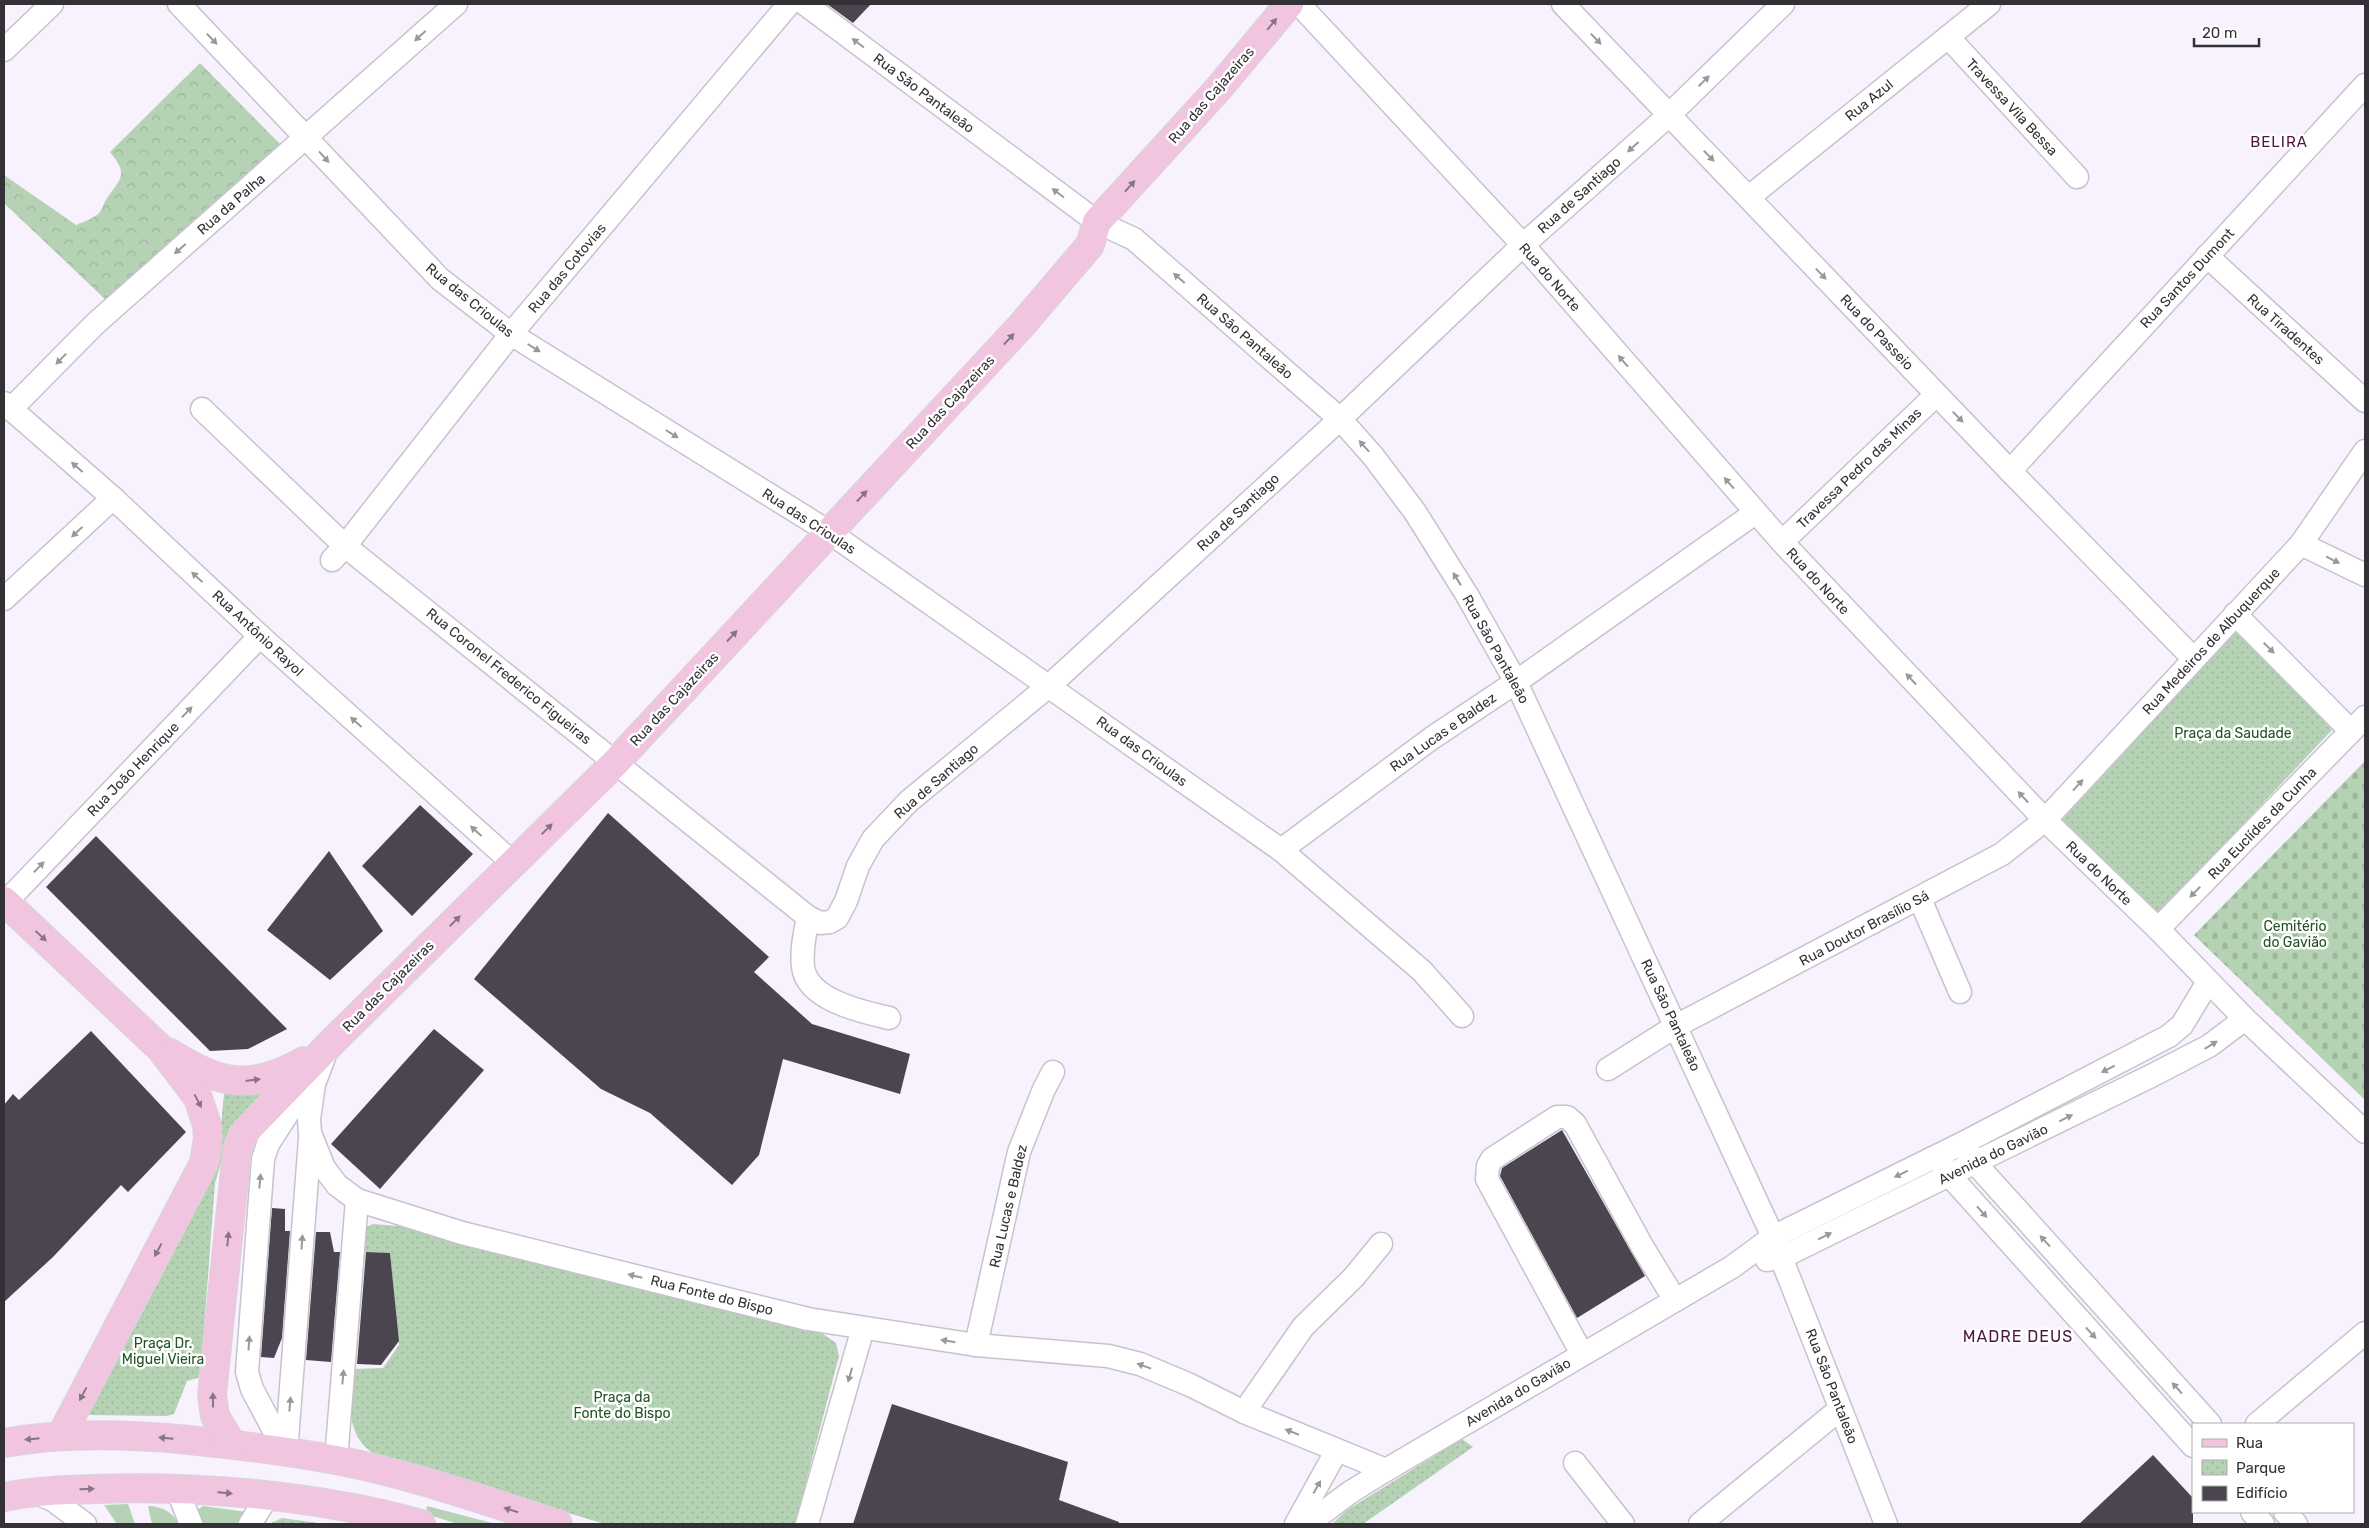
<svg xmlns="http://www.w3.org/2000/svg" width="2369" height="1528" font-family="Rubik,sans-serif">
<defs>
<pattern id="forest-crowns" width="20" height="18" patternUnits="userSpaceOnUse" patternTransform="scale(1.25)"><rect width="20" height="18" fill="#b5d2b4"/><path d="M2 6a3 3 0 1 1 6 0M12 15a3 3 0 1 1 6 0" fill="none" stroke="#9cb59b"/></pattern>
<pattern id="cemetery-stones" width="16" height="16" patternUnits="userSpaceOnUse" patternTransform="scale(1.25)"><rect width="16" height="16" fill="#b5d2b4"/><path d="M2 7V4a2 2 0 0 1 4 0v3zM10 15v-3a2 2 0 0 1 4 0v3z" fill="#9cb59b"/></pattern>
<pattern id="park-dots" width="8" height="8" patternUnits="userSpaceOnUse" patternTransform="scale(1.25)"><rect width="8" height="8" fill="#b5d2b4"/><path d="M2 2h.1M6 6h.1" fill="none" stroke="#9cb59b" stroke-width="1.8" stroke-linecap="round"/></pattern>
</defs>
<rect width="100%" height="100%" fill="#f8f1fe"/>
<g fill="#b5d2b4">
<polygon points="128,1504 135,1524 117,1524 104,1505"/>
<path d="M 148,1506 C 162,1506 172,1512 179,1524 L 152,1524 Z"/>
<polygon points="203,1506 247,1512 241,1524 203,1524 196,1511"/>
<polygon points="427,1506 496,1524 458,1524 426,1514"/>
</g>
<path fill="url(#forest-crowns)" d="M 200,63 L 281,145 L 107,301 L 4,203 L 4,175 L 76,225 C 83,222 95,218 100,212 C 103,208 104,202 107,198 C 122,177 128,174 110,152 Z"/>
<polygon fill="url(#cemetery-stones)" points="2365,761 2365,1100 2194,935"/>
<g fill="url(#park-dots)">
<polygon points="2235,626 2332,730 2159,913 2058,822"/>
<polygon points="271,1093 223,1156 215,1183 201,1369 198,1378 187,1381 174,1414 167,1416 86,1415 220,1136 224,1094"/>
<path d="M 373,1224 L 398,1226 L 823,1334 L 836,1343 L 839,1356 L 795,1524 L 605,1524 L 399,1463 C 390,1460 378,1457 370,1451 C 344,1431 351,1397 353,1369 L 383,1368 L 399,1345 L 390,1253 L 362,1252 L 366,1227 Z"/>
<polygon points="1462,1439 1473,1447 1363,1524 1332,1524 1347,1510"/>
<polygon points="282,1518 326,1524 269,1524"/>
</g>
<g fill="#4a454f">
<polygon points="827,4 871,4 853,23"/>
<polygon points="420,805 473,854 412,916 362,866"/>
<polygon points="608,813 769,957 754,972 812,1024 910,1054 900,1094 783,1059 759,1155 732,1185 650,1113 601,1089 474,979"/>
<polygon points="96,836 287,1029 248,1049 210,1051 46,887"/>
<polygon points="329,851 383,931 330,980 267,930"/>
<polygon points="434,1029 484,1070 380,1189 331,1144"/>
<polygon points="91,1031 186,1132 128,1192 121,1185 53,1257 4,1302 4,1105 13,1094 19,1100"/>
<polygon points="1562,1130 1645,1276 1577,1318 1500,1176 1502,1168"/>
<polygon points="272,1208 285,1209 285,1231 290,1231 282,1338 274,1358 261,1357"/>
<polygon points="316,1232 330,1232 334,1252 340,1252 331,1362 306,1360"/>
<polygon points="366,1252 390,1253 399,1341 381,1365 357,1364"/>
<polygon points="892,1404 1068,1462 1059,1500 1119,1522 1119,1524 853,1524"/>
<polygon points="2153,1455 2193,1498 2193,1524 2079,1524"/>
</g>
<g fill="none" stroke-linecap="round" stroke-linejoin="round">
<g stroke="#c8c2ce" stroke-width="25">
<g id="minor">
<polyline points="179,4 440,279 511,334 829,532 1281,850 1422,971 1462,1016"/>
<polyline points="805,4 1097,222 1134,239 1340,419 1373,456 1415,512 1467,595 1516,682 1773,1237 1886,1524"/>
<polyline points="1299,4 1523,245 1782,542 2045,820 2158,929 2245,1019 2365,1132"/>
<polyline points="1563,4 2010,471 2193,658"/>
<polyline points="1948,37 2077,177"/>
<polyline points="4,50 52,4"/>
<polyline points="1749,197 1989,4"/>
<polyline points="2207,256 2365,401"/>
<polyline points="4,403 113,498 260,636 513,863"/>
<polyline points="11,409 95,324 456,4"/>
<polyline points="202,409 345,546 808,917 820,923 830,922 837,918 846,901 858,866 873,839 909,801 1050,685 1340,419 1523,245 1669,115 1783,4"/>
<polyline points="2010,471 2365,85"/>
<polyline points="1782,542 1936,395"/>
<polyline points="2301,544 2365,575"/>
<polyline points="332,560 345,546 511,334 789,4"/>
<polyline points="4,599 113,498"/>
<polyline points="2235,614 2351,731"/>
<polyline points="1281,850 1432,738 1516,682 1755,513"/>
<polyline points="1920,899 1960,992"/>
<polyline points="6,902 260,636"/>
<path d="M 808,917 C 805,933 801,950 803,967 C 807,1000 863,1012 889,1018"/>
<polyline points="2158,929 2365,717"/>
<polyline points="326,1052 314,1084 309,1119 310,1133 324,1168 337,1185 357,1200 462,1233 808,1319 976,1345 1108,1356 1140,1364 1190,1385 1244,1412 1386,1470"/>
<polyline points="1608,1069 1676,1026 2002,854 2045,820 2301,544 2365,451"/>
<polyline points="1968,1152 1975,1163 2210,1424"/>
<polyline points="1943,1165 1950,1176 2193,1446"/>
<polyline points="1767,1260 1782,1257 2151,1076 2209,1046 2245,1019"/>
<polyline points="976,1345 1019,1152 1044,1089 1053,1072"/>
<polyline points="1582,1354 1487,1179 1488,1166 1492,1159 1557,1117 1567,1117 1575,1124 1642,1246 1675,1300"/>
<polyline points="1244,1412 1303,1327 1354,1277 1381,1244"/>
<polyline points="2257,1424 2365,1333"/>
<polyline points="286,1453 252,1389 247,1372 263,1159 268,1144 311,1077"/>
<polyline points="286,1453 310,1139"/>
<polyline points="336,1460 357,1200"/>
<polyline points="1575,1463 1623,1524"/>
<polyline points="177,1489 191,1524"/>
<polyline points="33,1492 53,1500 85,1524"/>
<polyline points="2252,1512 2263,1524"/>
<polyline points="2285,1512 2296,1524"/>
<polyline points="250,1524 267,1497"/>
<polyline points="807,1524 863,1328"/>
<polyline points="1296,1524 1337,1450"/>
<polyline points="1308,1524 1349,1493 1386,1470 1732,1267 1773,1237 1963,1143 2169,1036 2182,1025 2208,982"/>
<polyline points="1700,1524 1840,1409"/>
</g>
</g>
<g stroke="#d6d6d7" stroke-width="30">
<g id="major">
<polyline points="4,901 160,1048 186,1082 198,1098 207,1125 208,1139 204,1163 61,1436"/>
<path d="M 170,1053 C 220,1084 250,1092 304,1061"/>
<path d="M 4,1443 C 65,1432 128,1434 189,1440 C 238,1445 287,1451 336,1460 C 411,1474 485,1501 558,1524"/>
<polyline points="232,1444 215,1416 212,1395 237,1150 243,1134 333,1041 616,762 1021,326 1090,245 1097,222 1219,88 1289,4"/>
<path d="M 4,1497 C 34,1491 63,1490 94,1489 C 199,1485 320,1496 421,1524"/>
</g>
</g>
<use href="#minor" stroke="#fff" stroke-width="22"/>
<use href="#major" stroke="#f1c5e0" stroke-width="28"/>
</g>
<defs><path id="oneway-solid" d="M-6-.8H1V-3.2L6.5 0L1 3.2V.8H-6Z" transform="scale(1.25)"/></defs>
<g fill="#887482">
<use href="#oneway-solid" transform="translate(1272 24) rotate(-51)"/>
<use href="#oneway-solid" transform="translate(1130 186) rotate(-48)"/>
<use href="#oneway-solid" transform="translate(1009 339) rotate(-47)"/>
<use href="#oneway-solid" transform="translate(862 496) rotate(-47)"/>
<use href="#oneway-solid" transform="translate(732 636) rotate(-47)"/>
<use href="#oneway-solid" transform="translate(547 829) rotate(-45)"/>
<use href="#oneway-solid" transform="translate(455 921) rotate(-45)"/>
<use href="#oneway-solid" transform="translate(41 936) rotate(43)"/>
<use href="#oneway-solid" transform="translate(253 1080) rotate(-7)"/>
<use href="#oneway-solid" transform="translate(198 1101) rotate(62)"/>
<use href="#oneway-solid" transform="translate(228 1239) rotate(-84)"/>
<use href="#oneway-solid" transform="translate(158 1250) rotate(118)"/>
<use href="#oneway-solid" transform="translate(83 1394) rotate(118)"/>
<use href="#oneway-solid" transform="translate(213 1400) rotate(-91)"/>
<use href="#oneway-solid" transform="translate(166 1438) rotate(-175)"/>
<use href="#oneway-solid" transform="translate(32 1439) rotate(174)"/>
<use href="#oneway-solid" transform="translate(87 1489) rotate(-2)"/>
<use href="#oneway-solid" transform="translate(225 1493) rotate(5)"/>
<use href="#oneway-solid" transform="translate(511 1510) rotate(-163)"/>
</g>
<g fill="#99989a">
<use href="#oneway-solid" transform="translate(420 36) rotate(138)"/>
<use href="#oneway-solid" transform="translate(212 39) rotate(46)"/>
<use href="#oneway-solid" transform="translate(1596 39) rotate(46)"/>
<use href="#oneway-solid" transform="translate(858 43) rotate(-143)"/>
<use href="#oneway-solid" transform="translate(1704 81) rotate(-44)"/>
<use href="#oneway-solid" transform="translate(1633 147) rotate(138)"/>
<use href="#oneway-solid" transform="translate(1709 156) rotate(46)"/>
<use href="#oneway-solid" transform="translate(324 157) rotate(48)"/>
<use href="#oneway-solid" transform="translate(1058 193) rotate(-143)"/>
<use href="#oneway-solid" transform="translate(180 249) rotate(139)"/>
<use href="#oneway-solid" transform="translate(1821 274) rotate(46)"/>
<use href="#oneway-solid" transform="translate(1179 278) rotate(-139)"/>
<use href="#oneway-solid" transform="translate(534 348) rotate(32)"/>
<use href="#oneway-solid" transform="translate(61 359) rotate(134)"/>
<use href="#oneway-solid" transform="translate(1623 361) rotate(-131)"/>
<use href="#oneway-solid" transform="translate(1958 417) rotate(46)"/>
<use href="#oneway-solid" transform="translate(672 434) rotate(32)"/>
<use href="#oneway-solid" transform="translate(1364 446) rotate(-132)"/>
<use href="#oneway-solid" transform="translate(77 467) rotate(-139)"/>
<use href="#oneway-solid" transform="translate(1729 483) rotate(-131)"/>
<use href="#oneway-solid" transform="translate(77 532) rotate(137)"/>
<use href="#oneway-solid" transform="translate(2333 560) rotate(26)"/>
<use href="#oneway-solid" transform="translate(197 577) rotate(-137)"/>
<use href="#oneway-solid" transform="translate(1457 579) rotate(-122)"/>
<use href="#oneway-solid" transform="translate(2269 648) rotate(45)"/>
<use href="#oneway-solid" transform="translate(1911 679) rotate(-133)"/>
<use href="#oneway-solid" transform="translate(187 712) rotate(-46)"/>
<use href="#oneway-solid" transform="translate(356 722) rotate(-138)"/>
<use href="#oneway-solid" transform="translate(2078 785) rotate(-48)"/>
<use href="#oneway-solid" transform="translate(2023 797) rotate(-133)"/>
<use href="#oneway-solid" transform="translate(476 831) rotate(-138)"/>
<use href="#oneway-solid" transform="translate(39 867) rotate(-46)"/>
<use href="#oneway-solid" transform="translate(2195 892) rotate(134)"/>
<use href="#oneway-solid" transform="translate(2211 1045) rotate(-31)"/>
<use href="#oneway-solid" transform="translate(2108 1069) rotate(153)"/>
<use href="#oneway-solid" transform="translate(2066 1118) rotate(-26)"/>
<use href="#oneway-solid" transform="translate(1901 1174) rotate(154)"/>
<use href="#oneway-solid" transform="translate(260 1181) rotate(-85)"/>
<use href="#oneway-solid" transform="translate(1982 1212) rotate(48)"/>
<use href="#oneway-solid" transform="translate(1825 1236) rotate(-26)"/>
<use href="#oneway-solid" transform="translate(2045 1241) rotate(-132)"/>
<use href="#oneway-solid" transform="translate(302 1242) rotate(-86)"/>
<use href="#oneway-solid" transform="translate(635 1276) rotate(-166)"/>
<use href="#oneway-solid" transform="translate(2091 1333) rotate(47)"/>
<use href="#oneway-solid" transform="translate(948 1341) rotate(-171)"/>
<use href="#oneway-solid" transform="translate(249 1343) rotate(-86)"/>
<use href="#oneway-solid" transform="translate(1144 1366) rotate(-160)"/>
<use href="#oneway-solid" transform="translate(850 1375) rotate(106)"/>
<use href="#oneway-solid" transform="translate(343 1377) rotate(-85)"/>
<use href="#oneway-solid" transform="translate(2177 1388) rotate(-132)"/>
<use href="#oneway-solid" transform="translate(290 1404) rotate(-85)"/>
<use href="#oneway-solid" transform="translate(1292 1432) rotate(-158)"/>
<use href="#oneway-solid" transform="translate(1317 1487) rotate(-61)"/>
</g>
<g text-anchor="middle" stroke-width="5" stroke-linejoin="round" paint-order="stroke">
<g font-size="14" fill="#333135" stroke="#fff">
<text transform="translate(924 93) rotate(37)" y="5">Rua São Pantaleão</text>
<text transform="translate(1211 95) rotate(-49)" y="5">Rua das Cajazeiras</text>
<text transform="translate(1869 100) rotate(-39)" y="5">Rua Azul</text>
<text transform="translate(2012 107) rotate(47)" y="5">Travessa Vila Bessa</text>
<text transform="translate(1579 195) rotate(-42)" y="5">Rua de Santiago</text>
<text transform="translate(231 204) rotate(-41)" y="5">Rua da Palha</text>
<text transform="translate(567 268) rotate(-50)" y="5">Rua das Cotovias</text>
<text transform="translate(1550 277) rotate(49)" y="5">Rua do Norte</text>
<text transform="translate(2187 278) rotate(-47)" y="5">Rua Santos Dumont</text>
<text transform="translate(470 300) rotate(39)" y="5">Rua das Crioulas</text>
<text transform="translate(2286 329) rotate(42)" y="5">Rua Tiradentes</text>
<text transform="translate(1877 332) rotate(46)" y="5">Rua do Passeio</text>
<text transform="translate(1245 336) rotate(41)" y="5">Rua São Pantaleão</text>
<text transform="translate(950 402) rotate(-47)" y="5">Rua das Cajazeiras</text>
<text transform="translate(1859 468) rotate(-44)" y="5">Travessa Pedro das Minas</text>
<text transform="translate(1238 512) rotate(-43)" y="5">Rua de Santiago</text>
<text transform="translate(809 521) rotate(33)" y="5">Rua das Crioulas</text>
<text transform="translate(1818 581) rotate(47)" y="5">Rua do Norte</text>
<text transform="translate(258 633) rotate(43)" y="5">Rua Antônio Rayol</text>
<text transform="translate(2211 641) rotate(-47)" y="5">Rua Medeiros de Albuquerque</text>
<text transform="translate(1496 649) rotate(61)" y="5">Rua São Pantaleão</text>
<text transform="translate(509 676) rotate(39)" y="5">Rua Coronel Frederico Figueiras</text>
<text transform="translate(674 699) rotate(-47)" y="5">Rua das Cajazeiras</text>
<text transform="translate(1443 732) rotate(-35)" y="5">Rua Lucas e Baldez</text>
<text transform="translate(1142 751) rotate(36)" y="5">Rua das Crioulas</text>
<text transform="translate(133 769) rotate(-46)" y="5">Rua João Henrique</text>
<text transform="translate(936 781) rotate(-41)" y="5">Rua de Santiago</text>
<text transform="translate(2262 823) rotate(-46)" y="5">Rua Euclídes da Cunha</text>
<text transform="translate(2099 873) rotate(44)" y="5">Rua do Norte</text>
<text transform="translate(1864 928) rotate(-28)" y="5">Rua Doutor Brasílio Sá</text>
<text transform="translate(388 986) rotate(-45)" y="5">Rua das Cajazeiras</text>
<text transform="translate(1671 1015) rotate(65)" y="5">Rua São Pantaleão</text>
<text transform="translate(1993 1154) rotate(-26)" y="5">Avenida do Gavião</text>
<text transform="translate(1008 1206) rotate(-77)" y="5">Rua Lucas e Baldez</text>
<text transform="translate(712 1295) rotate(14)" y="5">Rua Fonte do Bispo</text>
<text transform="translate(1832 1386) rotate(69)" y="5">Rua São Pantaleão</text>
<text transform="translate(1518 1392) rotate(-31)" y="5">Avenida do Gavião</text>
</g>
<g font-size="14" fill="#1f5321" stroke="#fff">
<text x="2233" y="738">Praça da Saudade</text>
<text x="2295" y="931">Cemitério<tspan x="2295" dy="16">do Gavião</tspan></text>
<text x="163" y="1348">Praça Dr.<tspan x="163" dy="16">Miguel Vieira</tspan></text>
<text x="622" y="1402">Praça da<tspan x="622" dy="16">Fonte do Bispo</tspan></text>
</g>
<g font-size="15" letter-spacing="1" fill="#4d1640" stroke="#fff">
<text x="2279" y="147">BELIRA</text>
</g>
<g font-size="16" letter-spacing="1" fill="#4d1640" stroke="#fff">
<text x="2018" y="1342">MADRE DEUS</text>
</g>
</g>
<rect width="2369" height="1528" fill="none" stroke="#333135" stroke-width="10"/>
<rect x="2192" y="1423" width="162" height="90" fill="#ffffff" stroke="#adadae"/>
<rect x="2202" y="1439" width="25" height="8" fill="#f1c5e0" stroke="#adadae"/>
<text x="2236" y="1448" font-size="15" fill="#333135">Rua</text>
<rect x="2202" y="1460" width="25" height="15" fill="url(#park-dots)" stroke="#adadae"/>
<text x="2236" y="1473" font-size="15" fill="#333135">Parque</text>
<rect x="2202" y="1486" width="25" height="15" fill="#4a454f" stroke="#adadae"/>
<text x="2236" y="1498" font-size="15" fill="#333135">Edifício</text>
<path d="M2194 38v8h65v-8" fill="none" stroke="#333135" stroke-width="2.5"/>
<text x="2202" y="38" font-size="15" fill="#333135" stroke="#ffffff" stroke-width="4" paint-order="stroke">20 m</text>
</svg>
